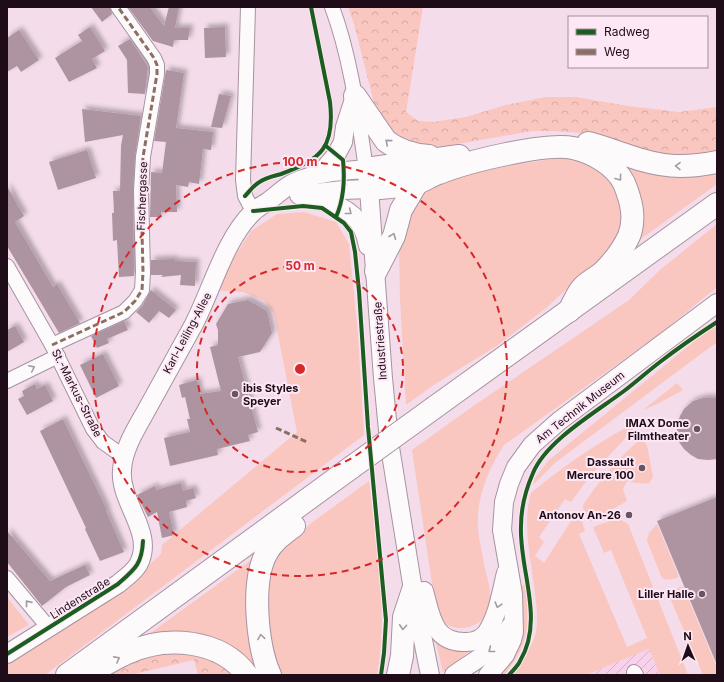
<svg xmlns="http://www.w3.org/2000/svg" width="724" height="682" font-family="Inter,sans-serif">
<defs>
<pattern id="industrial-furrows" width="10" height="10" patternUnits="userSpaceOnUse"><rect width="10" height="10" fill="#f8d2ea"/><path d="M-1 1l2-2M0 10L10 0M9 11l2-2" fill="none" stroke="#d4b3c8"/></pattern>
<pattern id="forest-crowns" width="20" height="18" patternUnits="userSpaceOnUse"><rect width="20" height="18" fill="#fac6c0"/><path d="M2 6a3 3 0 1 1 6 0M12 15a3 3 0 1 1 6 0" fill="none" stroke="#d6a9a4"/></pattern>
<filter id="shadow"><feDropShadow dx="3.5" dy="-3.5" stdDeviation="2" flood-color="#0004"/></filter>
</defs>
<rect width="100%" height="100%" fill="#f4dceb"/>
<polygon fill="url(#industrial-furrows)" points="649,649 660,675 586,675 631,656"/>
<g fill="#fac6c0">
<polygon points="563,158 575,161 590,166 607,177 616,189 623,203 621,222 618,240 599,264 569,287 546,308 498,345 432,386 406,405 400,300 399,239 418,193 436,182 499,166"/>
<polygon points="622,161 717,170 717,184 634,244"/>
<polygon points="304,212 336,222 349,244 358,335 364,435 45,675 7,675 7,665 122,590 161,554 162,545 297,432 274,314 264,300 243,292 213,290 251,231 277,214"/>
<path d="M 717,224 L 717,287 L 662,332 L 504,445 C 488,470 476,498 478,528 C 479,540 482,552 484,564 C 487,578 493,594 489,609 C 482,630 449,636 438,615 C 436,610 435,603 434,597 L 412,450 L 469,409 L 629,300 L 661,269 Z"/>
<polygon points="717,325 717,342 556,462 533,485 535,478 549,460 696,340"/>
<polygon points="677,383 683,390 657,404 643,410"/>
<path d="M 644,418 L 590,476 L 571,502 L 565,499 L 539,537 L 544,542 L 535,556 L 544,563 L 576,513 L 580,516 L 585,531 L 579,534 L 627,647 L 647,638 L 611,550 L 604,553 L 593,527 L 618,518 L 628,524 L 688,675 L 660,675 L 649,649 L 586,675 L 513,675 C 522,662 532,648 536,632 C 538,623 537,611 536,602 C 533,566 521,528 531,493 C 566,464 603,439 644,418 Z"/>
<path d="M 642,438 L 647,445 L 653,477 L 649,483 C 640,484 635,483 627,481 L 623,489 L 627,501 L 590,522 L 583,508 L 583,505 C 599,481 619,457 642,438 Z"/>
<path d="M 369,481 C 376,545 389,611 377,675 L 276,675 L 267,619 L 268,576 L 277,555 L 294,538 L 314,521 Z"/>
<path d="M 657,524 L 679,577 C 673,579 668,581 662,578 L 647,541 L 649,533 Z"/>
<polygon points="255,557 261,675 256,675 141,640"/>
<path d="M 524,584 C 527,591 527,598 527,606 C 529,638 523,650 504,675 L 499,675 L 520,589 Z"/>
<polygon points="683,586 717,668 717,675 703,675 670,598 674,590"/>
<polygon points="7,597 29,625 7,637"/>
<polygon points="435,638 475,647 443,672"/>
</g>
<g fill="url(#forest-crowns)">
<polygon points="348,7 423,7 406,112 418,121 433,122 466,117 506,105 546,97 576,97 628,106 679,112 717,107 717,155 678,160 597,137 583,133 554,131 532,131 446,146 431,147 408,143 390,131 384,124 374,103 354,24"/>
<polygon points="203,651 238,675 198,675 194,660 130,675 103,675 119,666 156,654"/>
</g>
<g fill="#ae94a0" filter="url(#shadow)">
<polygon points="91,7 110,7 112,14 102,22"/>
<polygon points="128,7 150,7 164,26 169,7 179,7 175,28 190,28 188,40 174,40 173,47 153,41"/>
<polygon points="90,27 105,51 92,59 97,68 69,82 55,58 82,41 78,35"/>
<polygon points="225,27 226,57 205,58 204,28"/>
<polygon points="19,30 39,60 21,72 17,66 7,72 7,38"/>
<polygon points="130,39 148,67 145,94 128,93 127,60 118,46"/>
<polygon points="166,70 184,73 176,128 213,132 211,150 203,149 199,184 189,182 188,187 176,185 177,212 161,212 162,217 150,217 151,172 162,173 166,142 154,141"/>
<polygon points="219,94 231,96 222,128 211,127"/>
<polygon points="82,109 141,116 135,156 133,190 134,276 119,277 117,240 113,241 112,213 114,213 113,191 120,191 121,146 123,135 85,142"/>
<polygon points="87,150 96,178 58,190 49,162"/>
<polygon points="7,186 24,216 15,222 53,287 57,284 80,323 59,333 7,246"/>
<polygon points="174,259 174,261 196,262 195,286 180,285 181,275 161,277 163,275 151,275 151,260"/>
<polygon points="151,290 176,310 169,318 159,311 149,323 136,312 142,306"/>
<polygon points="248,300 267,311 272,333 260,352 238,357 258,432 248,435 250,441 217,449 218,455 170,466 164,438 190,432 187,419 190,419 185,397 182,398 179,385 197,380 200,394 221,391 210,347 218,345 218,330 216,324 228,304"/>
<polygon points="124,321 128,330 107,339 109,343 97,348 91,336"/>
<polygon points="15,326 24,342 7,352 7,330"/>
<polygon points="103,354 119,386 96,398 80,365"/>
<polygon points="35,384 37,389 45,385 53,401 27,415 18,399 24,396 22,391"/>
<polygon points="703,398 717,398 717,459 708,460 698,459 691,455 684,449 679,442 677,433 677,425 680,416 684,409 693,401"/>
<polygon points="63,419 107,510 106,511 124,552 100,561 85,529 86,528 40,431"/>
<polygon points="181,483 183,491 193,488 196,498 186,501 187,507 169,512 174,535 162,538 157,512 148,517 137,495 155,486 156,490"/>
<polygon points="717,497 717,665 657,521"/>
<polygon points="7,531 50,581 85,565 90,575 66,587 42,606 7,562"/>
</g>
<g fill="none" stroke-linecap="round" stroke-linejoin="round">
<g stroke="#a793a0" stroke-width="16">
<g id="minor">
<polyline points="248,7 243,180 245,196 253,211"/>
<path d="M 332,7 C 351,58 358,115 366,169"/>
<polyline points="7,266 52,345 93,429 103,442 124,457"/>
<polyline points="52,345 124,312 135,301 142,290 143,272 141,191 143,157 157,74 157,65 154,58 118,7"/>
<polyline points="7,381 58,356"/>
<polyline points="7,578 49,628"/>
<polyline points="634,672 636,675"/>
</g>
</g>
<g stroke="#a793a0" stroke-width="20">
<g id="tertiary">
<polyline points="320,174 336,155 343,142 345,127 355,96"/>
<polyline points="307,194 343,190 369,189"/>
<path d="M 299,195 C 324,202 348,203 362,227 C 365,233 367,240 368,246"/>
<path d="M 424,591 C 431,616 433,643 466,642 C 475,642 482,639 487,632 C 498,615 501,593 506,573"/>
<path d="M 7,654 L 118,584 C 125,578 133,573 138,565 C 156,533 119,503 122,470 C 123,449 136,429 146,411 C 162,382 178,353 194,324 C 212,289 225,239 253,212 C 258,207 265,204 270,200 C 278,194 286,186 295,182 C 317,172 342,171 366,169 L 369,189 L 383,378 L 389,441 L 413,590 L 430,675"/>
<path d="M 454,675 C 476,659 496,651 510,627"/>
<polyline points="488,675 505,655 512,640 514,632 513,594 502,530 504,502 509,484 516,467 532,445 559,421 717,303"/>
</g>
</g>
<g stroke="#a793a0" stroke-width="24">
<g id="primary">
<path d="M 355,96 L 386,141 C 398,150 414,155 429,156"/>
<path d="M 588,143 C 601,146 613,151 626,155 C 660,167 682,169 717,162"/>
<polyline points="366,169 459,156"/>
<path d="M 369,189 C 385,187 402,187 417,183 C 425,180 432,175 439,173 C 466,162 546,142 573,148 C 592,152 615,165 624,183 C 631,200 636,218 629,236 C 623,249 614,261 604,271 C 598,277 589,281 583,287 C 577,293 573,304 569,311"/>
<polyline points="376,271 394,236 401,210 417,183"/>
<polyline points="435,407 717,204"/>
<path d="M 86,673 C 101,668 113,659 127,653 C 166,635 220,639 247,675"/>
<polyline points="67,675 352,467"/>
<path d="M 270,675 C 257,646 251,583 266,554 C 272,542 283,534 294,526"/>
<polyline points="398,675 402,656 404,617 413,590"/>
</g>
</g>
<use href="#minor" stroke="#fdfafc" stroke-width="14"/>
<use href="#tertiary" stroke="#fdfafc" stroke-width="18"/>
<use href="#primary" stroke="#fdfafc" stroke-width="22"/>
<g stroke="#a793a0" stroke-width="24" stroke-linecap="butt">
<polyline id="primary-bridge" points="352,467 435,407"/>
</g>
<use href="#primary-bridge" stroke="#fdfafc" stroke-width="22"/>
<g stroke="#8d6e63" stroke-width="3" stroke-dasharray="6 3" stroke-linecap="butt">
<polyline points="52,345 124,312 135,301 142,290 143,272 141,191 143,157 157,74 157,65 154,58 118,7"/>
<polyline points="276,428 307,442"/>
</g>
<g stroke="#fde7f5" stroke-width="6">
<g id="cycleway">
<path d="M 326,146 L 343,160 C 345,180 344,199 336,217"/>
<path d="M 245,196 C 249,192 253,186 258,183 C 264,178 274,176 281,174 C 322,159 335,147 330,102 L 311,7"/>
<polyline points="253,211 303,206 322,208 344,223 351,232 355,252 359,291 368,427 386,620 384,653 381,675"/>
<path d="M 7,654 L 118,584 C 135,569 142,564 143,541"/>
<path d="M 509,675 C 513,670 518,666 520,661 C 545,619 519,570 521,526 C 521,509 526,489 533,473 C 546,441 596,412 624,391 C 636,382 648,371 660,362 C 678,348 697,335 717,322"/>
</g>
</g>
<use href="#cycleway" stroke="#1b5e20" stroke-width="4"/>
</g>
<defs><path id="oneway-chevron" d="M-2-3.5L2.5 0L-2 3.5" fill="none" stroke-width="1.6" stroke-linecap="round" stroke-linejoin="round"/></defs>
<g stroke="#a49ba1">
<use href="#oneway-chevron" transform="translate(388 142) rotate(-140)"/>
<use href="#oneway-chevron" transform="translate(678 166) rotate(-179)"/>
<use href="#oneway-chevron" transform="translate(619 178) rotate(53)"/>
<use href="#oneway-chevron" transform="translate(349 212) rotate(38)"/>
<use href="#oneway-chevron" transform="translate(393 236) rotate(-68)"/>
<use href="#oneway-chevron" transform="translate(32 368) rotate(-26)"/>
<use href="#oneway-chevron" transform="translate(28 603) rotate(-129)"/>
<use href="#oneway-chevron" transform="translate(498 605) rotate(106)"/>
<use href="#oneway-chevron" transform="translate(403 627) rotate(94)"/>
<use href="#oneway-chevron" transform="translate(261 637) rotate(-99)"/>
<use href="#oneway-chevron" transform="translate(491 650) rotate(142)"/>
<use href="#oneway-chevron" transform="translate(117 659) rotate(-28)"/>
</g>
<g fill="none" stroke="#d62828" stroke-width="2" stroke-dasharray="7 5">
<circle cx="300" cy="369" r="103"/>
<circle cx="300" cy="369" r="207"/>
</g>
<g fill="#695562" stroke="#fde7f5" stroke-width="1.5">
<circle cx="235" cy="394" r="4"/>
<circle cx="697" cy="429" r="4"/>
<circle cx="642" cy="468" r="4"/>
<circle cx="629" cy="515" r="4"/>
<circle cx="702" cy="594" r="4"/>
</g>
<g text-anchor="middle" stroke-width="4" stroke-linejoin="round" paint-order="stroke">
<g font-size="11" fill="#1e0c19" stroke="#fde7f5">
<text transform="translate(142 196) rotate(-88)" y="4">Fischergasse</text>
<text transform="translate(187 333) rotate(-62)" y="4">Karl-Leiling-Allee</text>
<text transform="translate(380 341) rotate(-94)" y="4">Industriestraße</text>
<text transform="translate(77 393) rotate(63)" y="4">St.-Markus-Straße</text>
<text transform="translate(580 407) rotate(-38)" y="4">Am Technik Museum</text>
<text transform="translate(80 598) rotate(-32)" y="4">Lindenstraße</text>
</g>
<g font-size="11" font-weight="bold" fill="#1e0c19" stroke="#fde7f5" text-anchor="end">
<text x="243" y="392" text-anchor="start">ibis Styles<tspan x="243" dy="13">Speyer</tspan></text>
<text x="689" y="427">IMAX Dome<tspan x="689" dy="13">Filmtheater</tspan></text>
<text x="634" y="466">Dassault<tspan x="634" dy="13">Mercure 100</tspan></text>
<text x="621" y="519">Antonov An-26</text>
<text x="694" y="598">Liller Halle</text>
</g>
</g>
<circle cx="300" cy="369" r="6" fill="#d62828" stroke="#fde7f5" stroke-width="2"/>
<g font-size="12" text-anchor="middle" font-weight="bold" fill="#d62828" stroke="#fde7f5" stroke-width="4" stroke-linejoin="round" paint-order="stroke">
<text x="300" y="166">100 m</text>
<text x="300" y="270">50 m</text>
</g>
<rect width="724" height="682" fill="none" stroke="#1e0c19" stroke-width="16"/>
<rect x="568" y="16" width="140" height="52" fill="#fde7f5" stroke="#a48f9d"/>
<rect x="576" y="29" width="20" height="6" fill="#1b5e20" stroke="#a48f9d"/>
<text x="604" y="36" font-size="12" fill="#1e0c19">Radweg</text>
<rect x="576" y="49" width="20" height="6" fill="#8d6e63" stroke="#a48f9d"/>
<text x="604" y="56" font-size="12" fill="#1e0c19">Weg</text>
<g transform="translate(688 646) rotate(358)" stroke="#fde7f5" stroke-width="3" paint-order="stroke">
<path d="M0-3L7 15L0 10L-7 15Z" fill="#1e0c19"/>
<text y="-6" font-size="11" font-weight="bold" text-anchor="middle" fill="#1e0c19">N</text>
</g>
</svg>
